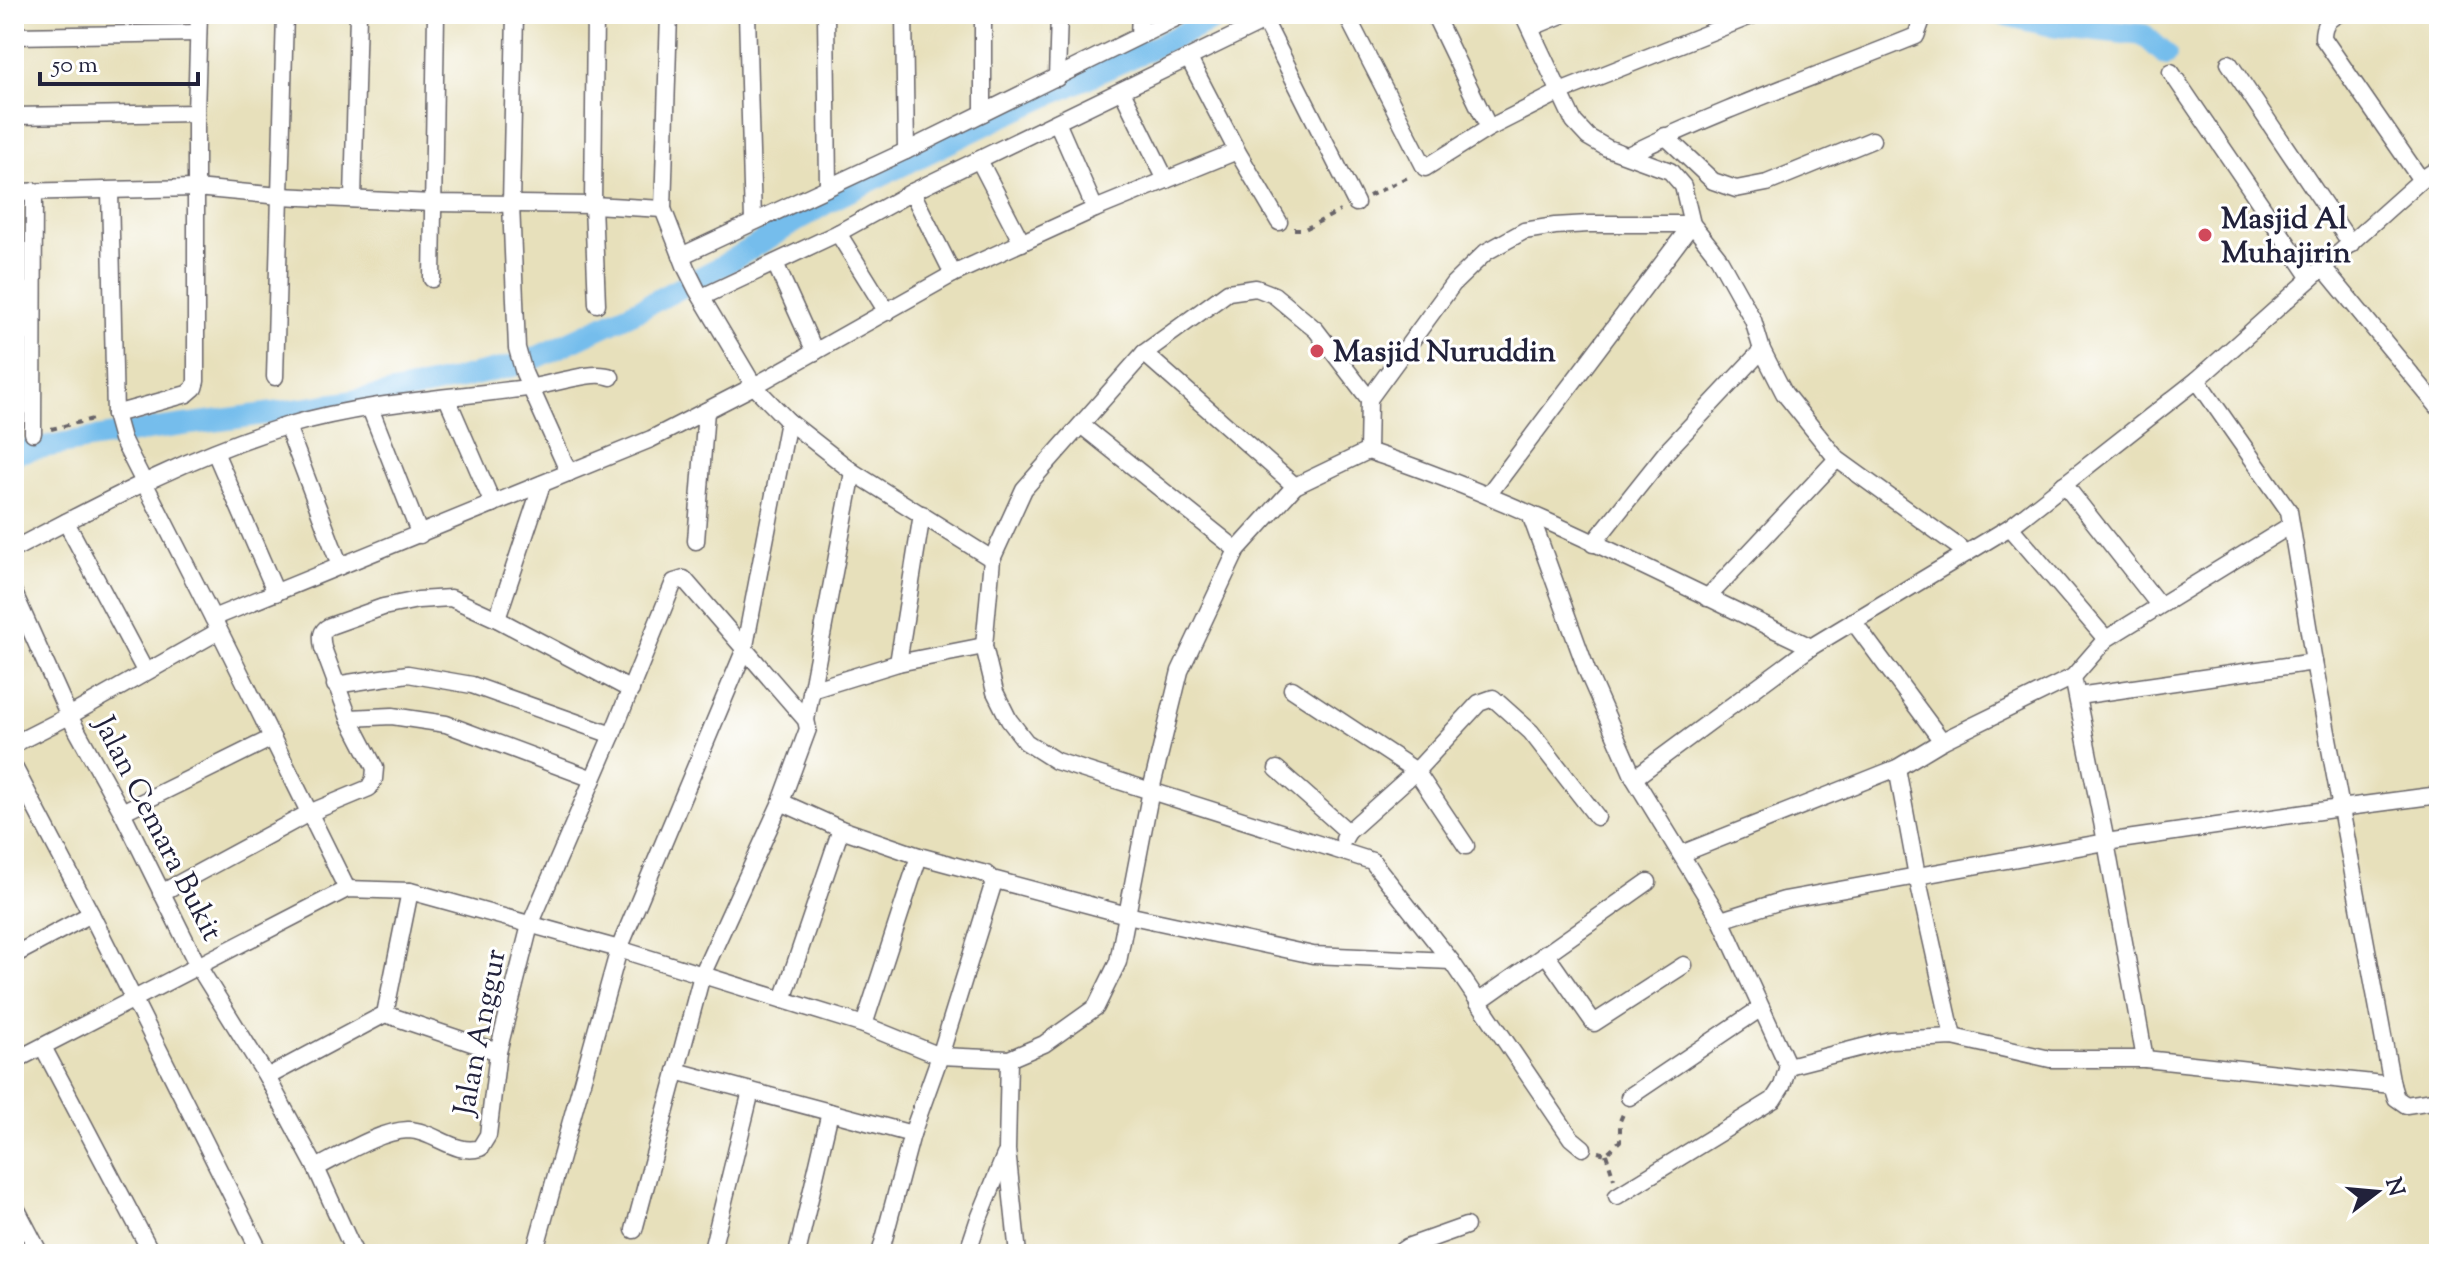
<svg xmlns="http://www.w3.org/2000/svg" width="2453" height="1268" font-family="'Sorts Mill Goudy',serif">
<rect width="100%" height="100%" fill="#fff"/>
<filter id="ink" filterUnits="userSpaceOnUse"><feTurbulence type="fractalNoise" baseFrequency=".0125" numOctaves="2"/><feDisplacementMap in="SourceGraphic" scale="16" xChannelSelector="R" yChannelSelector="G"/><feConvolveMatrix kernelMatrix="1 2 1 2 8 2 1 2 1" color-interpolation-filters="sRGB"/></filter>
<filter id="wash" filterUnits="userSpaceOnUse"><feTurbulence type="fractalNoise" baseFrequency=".006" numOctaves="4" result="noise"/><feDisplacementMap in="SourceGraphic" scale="32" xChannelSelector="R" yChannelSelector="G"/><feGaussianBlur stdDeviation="1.8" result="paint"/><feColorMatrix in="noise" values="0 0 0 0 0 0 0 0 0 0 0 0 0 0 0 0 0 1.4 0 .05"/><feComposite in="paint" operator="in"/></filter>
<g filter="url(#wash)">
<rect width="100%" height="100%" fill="#e7e0bb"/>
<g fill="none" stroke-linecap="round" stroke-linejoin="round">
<g stroke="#74bdec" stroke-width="22">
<polyline points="2001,14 2049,25 2144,35 2166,55"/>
<polyline points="527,362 638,310 724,265 833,199 995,120 1226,14"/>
<path d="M 14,453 C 124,430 235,420 346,402 C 402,393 457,379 513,366"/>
</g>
</g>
</g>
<g filter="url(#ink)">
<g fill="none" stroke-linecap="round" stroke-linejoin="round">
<g stroke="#676468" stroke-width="19">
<g id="street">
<polyline points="515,14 511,204 517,348 524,373 569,473"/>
<polyline points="595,14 593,205 597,304"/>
<polyline points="669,14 663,209 686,268 697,290 754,386 788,421 853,472 992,559"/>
<polyline points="747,14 753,221"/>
<polyline points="826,14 828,186"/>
<polyline points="904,14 906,151"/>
<polyline points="1346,14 1425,168 1489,128 1560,92 1756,14"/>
<polyline points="1434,14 1489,128"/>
<polyline points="1523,14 1574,122 1588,137 1607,148 1670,171 1683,186 1692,224 1718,257 1753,320 1762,350 1784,393 1837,459 1967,553"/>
<path d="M 2338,14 C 2327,20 2323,25 2323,38 L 2421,180"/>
<polyline points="1265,22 1356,203"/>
<polyline points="1530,28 1564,14"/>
<polyline points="1139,35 1140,14"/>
<polyline points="14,36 198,33"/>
<polyline points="1189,59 1237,151 1279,222"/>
<polyline points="2229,63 2351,244"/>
<polyline points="2171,72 2311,278"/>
<polyline points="1057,78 1059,14"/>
<polyline points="1122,91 1166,180"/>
<polyline points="983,113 983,14"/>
<polyline points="14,116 196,113"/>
<polyline points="1057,122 1095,209"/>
<polyline points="1665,136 1713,181 1736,189 1767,183 1872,140"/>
<path d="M 1628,155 C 1721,109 1820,75 1916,36 L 1924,14"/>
<polyline points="979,160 1022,243"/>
<polyline points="110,191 115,414 122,439 213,618 347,889"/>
<polyline points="14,192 196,188 280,196 432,203 593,205 663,209"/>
<polyline points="912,192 953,274"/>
<polyline points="353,199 358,14"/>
<polyline points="838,233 887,312"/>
<polyline points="681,256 906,151 1184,14"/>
<polyline points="775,263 815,352"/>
<polyline points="2323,267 2439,408"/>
<polyline points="432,279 436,14"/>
<polyline points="702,297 838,233 912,192 1279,14"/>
<polyline points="1144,353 1295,486"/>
<polyline points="275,377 285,14"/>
<polyline points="2197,380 2289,511 2314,662 2392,1085 2396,1098 2406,1105 2439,1100"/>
<polyline points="447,398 493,504"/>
<polyline points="1369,399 1316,330 1274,295 1256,288 1228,292 1144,353 1024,489 992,559 984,646 995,692 1009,720 1026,742 1056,761 1372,861 1451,961 1571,1138 1583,1148"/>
<polyline points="370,408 420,535"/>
<polyline points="115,414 187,394 194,388 196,381 196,113 199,14"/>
<polyline points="1081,425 1237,550"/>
<polyline points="287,426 340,566"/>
<polyline points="33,433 34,191"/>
<polyline points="1368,451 1369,399 1453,284 1486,252 1524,231 1555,226 1589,224 1692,224 1488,495"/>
<polyline points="215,452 276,593"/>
<polyline points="2064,484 2159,605"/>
<polyline points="1530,514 1587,671 1634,778 1721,920 1788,1066 1890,1040 1953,1037 2050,1059 2145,1059 2392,1085"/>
<polyline points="66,522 145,671"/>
<polyline points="2010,527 2106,639"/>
<polyline points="696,541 706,411"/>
<polyline points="1593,544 1667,451 1762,350"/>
<path d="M 14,549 C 102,503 191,455 286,426 C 364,403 447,398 527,388 C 549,386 592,369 611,377"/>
<polyline points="14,593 69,716 122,812 198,966 267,1077 316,1168 355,1254"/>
<polyline points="1707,598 1837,459"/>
<polyline points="213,618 651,439 754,386 953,274 1095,209 1237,151"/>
<polyline points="497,619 542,484"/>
<polyline points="1853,621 1942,741"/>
<polyline points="898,663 922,514"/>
<polyline points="2073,677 2106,842 2145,1059"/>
<polyline points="335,685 408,674 472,685 612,735"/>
<polyline points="1292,689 1416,771 1466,846"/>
<polyline points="811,690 898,663 984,646"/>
<polyline points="2078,696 2314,662"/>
<polyline points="349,718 392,716 446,724 593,779"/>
<polyline points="806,720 853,472"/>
<polyline points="14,744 69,716 219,631"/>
<polyline points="14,767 91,914 261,1254"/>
<polyline points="1897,768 1917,876 1953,1037"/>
<polyline points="1277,769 1348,832 1344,839"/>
<polyline points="1634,778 1811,647"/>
<polyline points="781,802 841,829 919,856 986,874 992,879 993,885 940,1056 912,1134 880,1254"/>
<polyline points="122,812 272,738"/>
<polyline points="1348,832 1416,771 1479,703 1493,698 1531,732 1597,817"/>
<polyline points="1681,854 1897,768 1942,741 2073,677 2106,639 2291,525"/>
<polyline points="992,879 1127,915 1313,955 1451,961"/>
<path d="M 161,893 L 309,813 L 369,788 L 374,779 L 375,768 L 349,718 L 323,648 C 321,637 320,631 330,626 L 383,607 L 418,600 L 451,598 L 497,619 L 631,690"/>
<polyline points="1721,920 1784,900 2106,842 2340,808 2439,795"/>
<polyline points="1545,953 1594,1023 1684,965"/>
<polyline points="14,955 91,914"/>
<polyline points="783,1000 841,829"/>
<polyline points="1478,1002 1648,882"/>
<polyline points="385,1014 498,1052"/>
<polyline points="864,1025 919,856"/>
<polyline points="43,1047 152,1254"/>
<polyline points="1009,1059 1007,1150 1018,1254"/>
<path d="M 14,1061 L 347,889 L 410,891 L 619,949 L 864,1025 L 940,1056 L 1009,1059 L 1044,1044 L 1096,1007 L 1118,962 L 1151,790 L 1180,671 L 1237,550 L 1295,486 L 1368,451 C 1521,501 1665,578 1811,647 L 2010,527 L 2197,380 L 2421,180 L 2439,168"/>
<polyline points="676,1071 912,1134"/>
<polyline points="267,1077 385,1014 410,891"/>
<polyline points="1629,1097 1761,1008"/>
<path d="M 316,1168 C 342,1155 379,1131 408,1130 C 433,1130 455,1156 480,1148 L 488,1135 L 498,1052 L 530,925 L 612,735 L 674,582 L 684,579 L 806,720 L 808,729 L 781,802 L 702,975 L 634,1230"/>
<polyline points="1617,1196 1773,1100 1782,1086 1788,1066"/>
<polyline points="14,1204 40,1254"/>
<polyline points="534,1254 619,949 744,651 788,421"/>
<polyline points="711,1254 751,1091"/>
<polyline points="797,1254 830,1112"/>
<polyline points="967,1254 978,1221 1005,1155"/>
<polyline points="1397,1254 1407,1247 1466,1226"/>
</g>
</g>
<g stroke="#676468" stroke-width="4" stroke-dasharray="6 6" stroke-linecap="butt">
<polyline points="1369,196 1408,177"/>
<polyline points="1294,229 1305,229 1340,211"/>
<polyline points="51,429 97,418"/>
<polyline points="1598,1152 1606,1154 1620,1141 1620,1121 1623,1114"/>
<polyline points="1606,1154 1614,1179"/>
</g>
<use href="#street" stroke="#fff" stroke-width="16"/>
</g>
</g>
<g fill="#d1495b" stroke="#fff" stroke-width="3">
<circle cx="2205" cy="235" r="8"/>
<circle cx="1317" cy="351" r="8"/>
</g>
<g text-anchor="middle" stroke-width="6" stroke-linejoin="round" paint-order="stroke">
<g font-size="30" font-weight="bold" fill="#22223b" stroke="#fff" text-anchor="start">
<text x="2221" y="228">Masjid Al<tspan x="2221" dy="34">Muhajirin</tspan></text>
<text x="1333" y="361">Masjid Nuruddin</text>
</g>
<g font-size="30" fill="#22223b" stroke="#fff">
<text transform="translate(159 828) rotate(63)" y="10">Jalan Cemara Bukit</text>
<text transform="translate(479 1032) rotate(-79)" y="10">Jalan Anggur</text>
</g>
</g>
<rect width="2453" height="1268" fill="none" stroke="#fff" stroke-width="48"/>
<g transform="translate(2377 1192) rotate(74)" stroke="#ffffff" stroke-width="6" paint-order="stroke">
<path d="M0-6L14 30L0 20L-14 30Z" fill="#22223b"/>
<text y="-12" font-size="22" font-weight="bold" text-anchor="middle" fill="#22223b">N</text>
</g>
<path d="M40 72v12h158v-12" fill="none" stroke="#22223b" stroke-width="4"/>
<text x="52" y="72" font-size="24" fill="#22223b" stroke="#ffffff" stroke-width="6" paint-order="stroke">50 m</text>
</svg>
